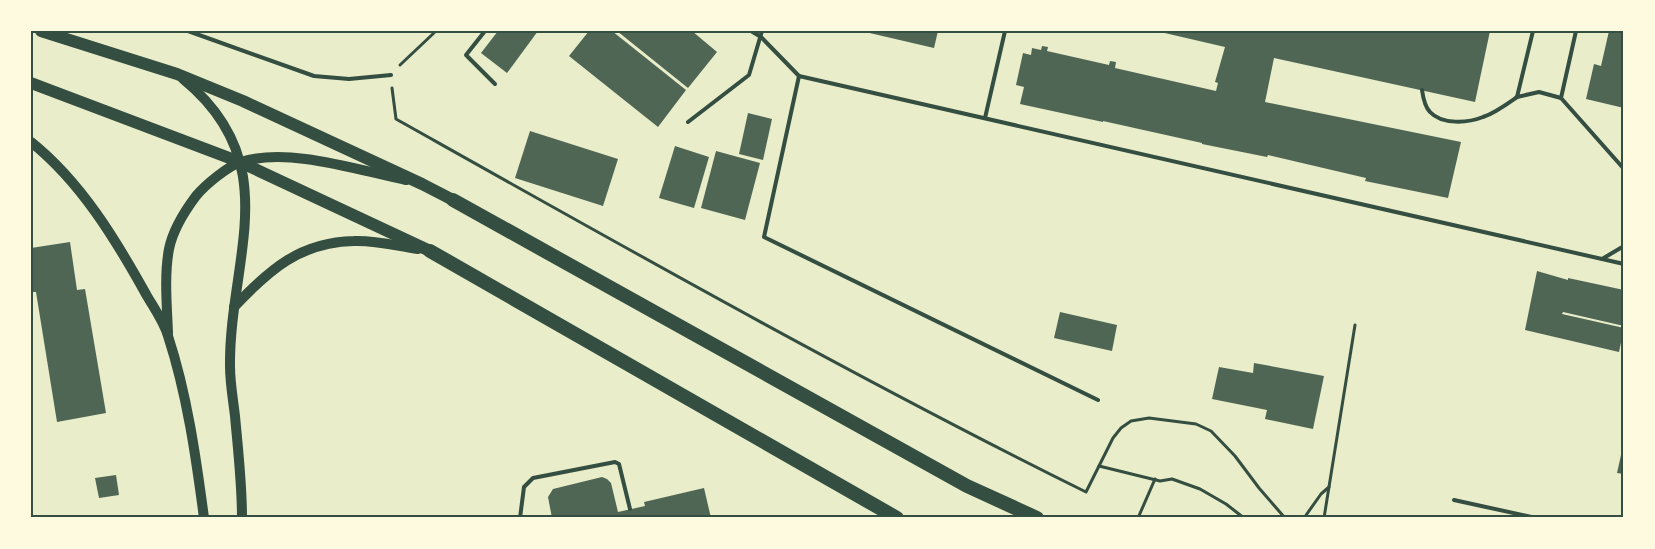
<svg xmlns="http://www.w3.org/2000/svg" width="1655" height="549" font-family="Signika,sans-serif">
<rect width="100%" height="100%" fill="#e9edc9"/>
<g fill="#4f6655">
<polygon points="498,31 538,31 507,73 481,53"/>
<polygon points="589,31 612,31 686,90 658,127 569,56"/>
<polygon points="617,31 692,31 717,52 688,88"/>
<polygon points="861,31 938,31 934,48"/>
<polygon points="1156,31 1490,31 1475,102 1274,58 1265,102 1461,142 1448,198 1365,181 1366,178 1268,155 1267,157 1202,144 1202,143 1103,121 1103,122 1020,104 1024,87 1016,85 1023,53 1031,55 1032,48 1041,50 1042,46 1048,47 1047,51 1109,65 1110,61 1116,62 1115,68 1216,91 1218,83 1215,82 1225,47"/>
<polygon points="1609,31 1624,31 1624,108 1586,99 1594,64 1601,66"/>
<polygon points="748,113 772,119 763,160 739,154"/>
<polygon points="530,131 618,159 603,206 515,178"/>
<polygon points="675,146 709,157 694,208 659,198"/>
<polygon points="716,151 760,163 745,220 701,208"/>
<polygon points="70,242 77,290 85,289 106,413 57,422 36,292 31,292 31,248"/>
<polygon points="1537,271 1568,280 1568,278 1624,290 1624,326 1563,312 1562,314 1624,328 1619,352 1525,330"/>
<polygon points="1060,312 1117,325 1112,351 1054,338"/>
<polygon points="1254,363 1324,376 1313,429 1265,419 1267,410 1212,399 1219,367 1253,373"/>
<polygon points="1623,446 1624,446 1624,474 1617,473"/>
<polygon points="116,475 119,495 99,498 95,478"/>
<polygon points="602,477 607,479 611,483 618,512 645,506 644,502 704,488 711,518 552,518 548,497 553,489"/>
</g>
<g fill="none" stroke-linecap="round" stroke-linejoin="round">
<g stroke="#344e41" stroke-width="3">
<polyline points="400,65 436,31"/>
<path d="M 392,88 L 396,119 C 624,247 852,376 1086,492 L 1113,438 L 1121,428 L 1131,421 L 1149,418 L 1196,424 L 1211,431 L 1235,456 L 1259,488 L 1285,518"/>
<polyline points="1099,466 1160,481 1172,479 1200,489 1226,504 1244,518"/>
<polyline points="1138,518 1155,479"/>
<polyline points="1304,518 1321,494 1329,487"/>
<polyline points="1324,518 1355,325"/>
</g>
<g stroke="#344e41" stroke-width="4">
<polyline points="188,31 314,76 349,79 391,75"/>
<polyline points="485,31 466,55 495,84"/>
<polyline points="751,31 761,37 799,76 1624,264"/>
<polyline points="1576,31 1561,98 1624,169"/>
<polyline points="799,76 764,237 1098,400"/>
<path d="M 1422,90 C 1423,97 1425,107 1430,112 C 1442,125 1468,123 1483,117 C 1495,113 1507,104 1517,97 L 1533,31"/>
<polyline points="1517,97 1539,92 1561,98"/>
<polyline points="985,118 1005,31"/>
<polyline points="688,122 749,75 762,31"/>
<polyline points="1602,259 1624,246"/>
<polyline points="1454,500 1536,518"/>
<polyline points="520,518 524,487 533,478 615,462 619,464 630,509"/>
</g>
<g stroke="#344e41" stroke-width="10">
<path d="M 183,79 C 287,164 229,259 230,366 C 230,383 233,399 235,416 C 238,450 242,483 242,518"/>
<path d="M 31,142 C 81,182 116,240 147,296 C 154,308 164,322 168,336 C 187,394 196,457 204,518"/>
<path d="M 234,307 C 269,270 300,242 354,241 C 375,240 397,246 418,249"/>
<path d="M 168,333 C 167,306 164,276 169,249 C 173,229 184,212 196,196 C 205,185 228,166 241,162 C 289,147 357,170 406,180"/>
</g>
<g stroke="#344e41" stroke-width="12">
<polyline points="41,31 177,74 243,101 422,184 453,200"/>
<polyline points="31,83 240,162 430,251"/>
</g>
<g stroke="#344e41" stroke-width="14">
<polyline points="453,200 967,486 1037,518"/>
<polyline points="430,251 897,518"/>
</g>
</g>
<rect width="1655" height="549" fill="none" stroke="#fefae0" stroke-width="65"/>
<rect x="32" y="32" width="1590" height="484" fill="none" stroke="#344e41" stroke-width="2"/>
</svg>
